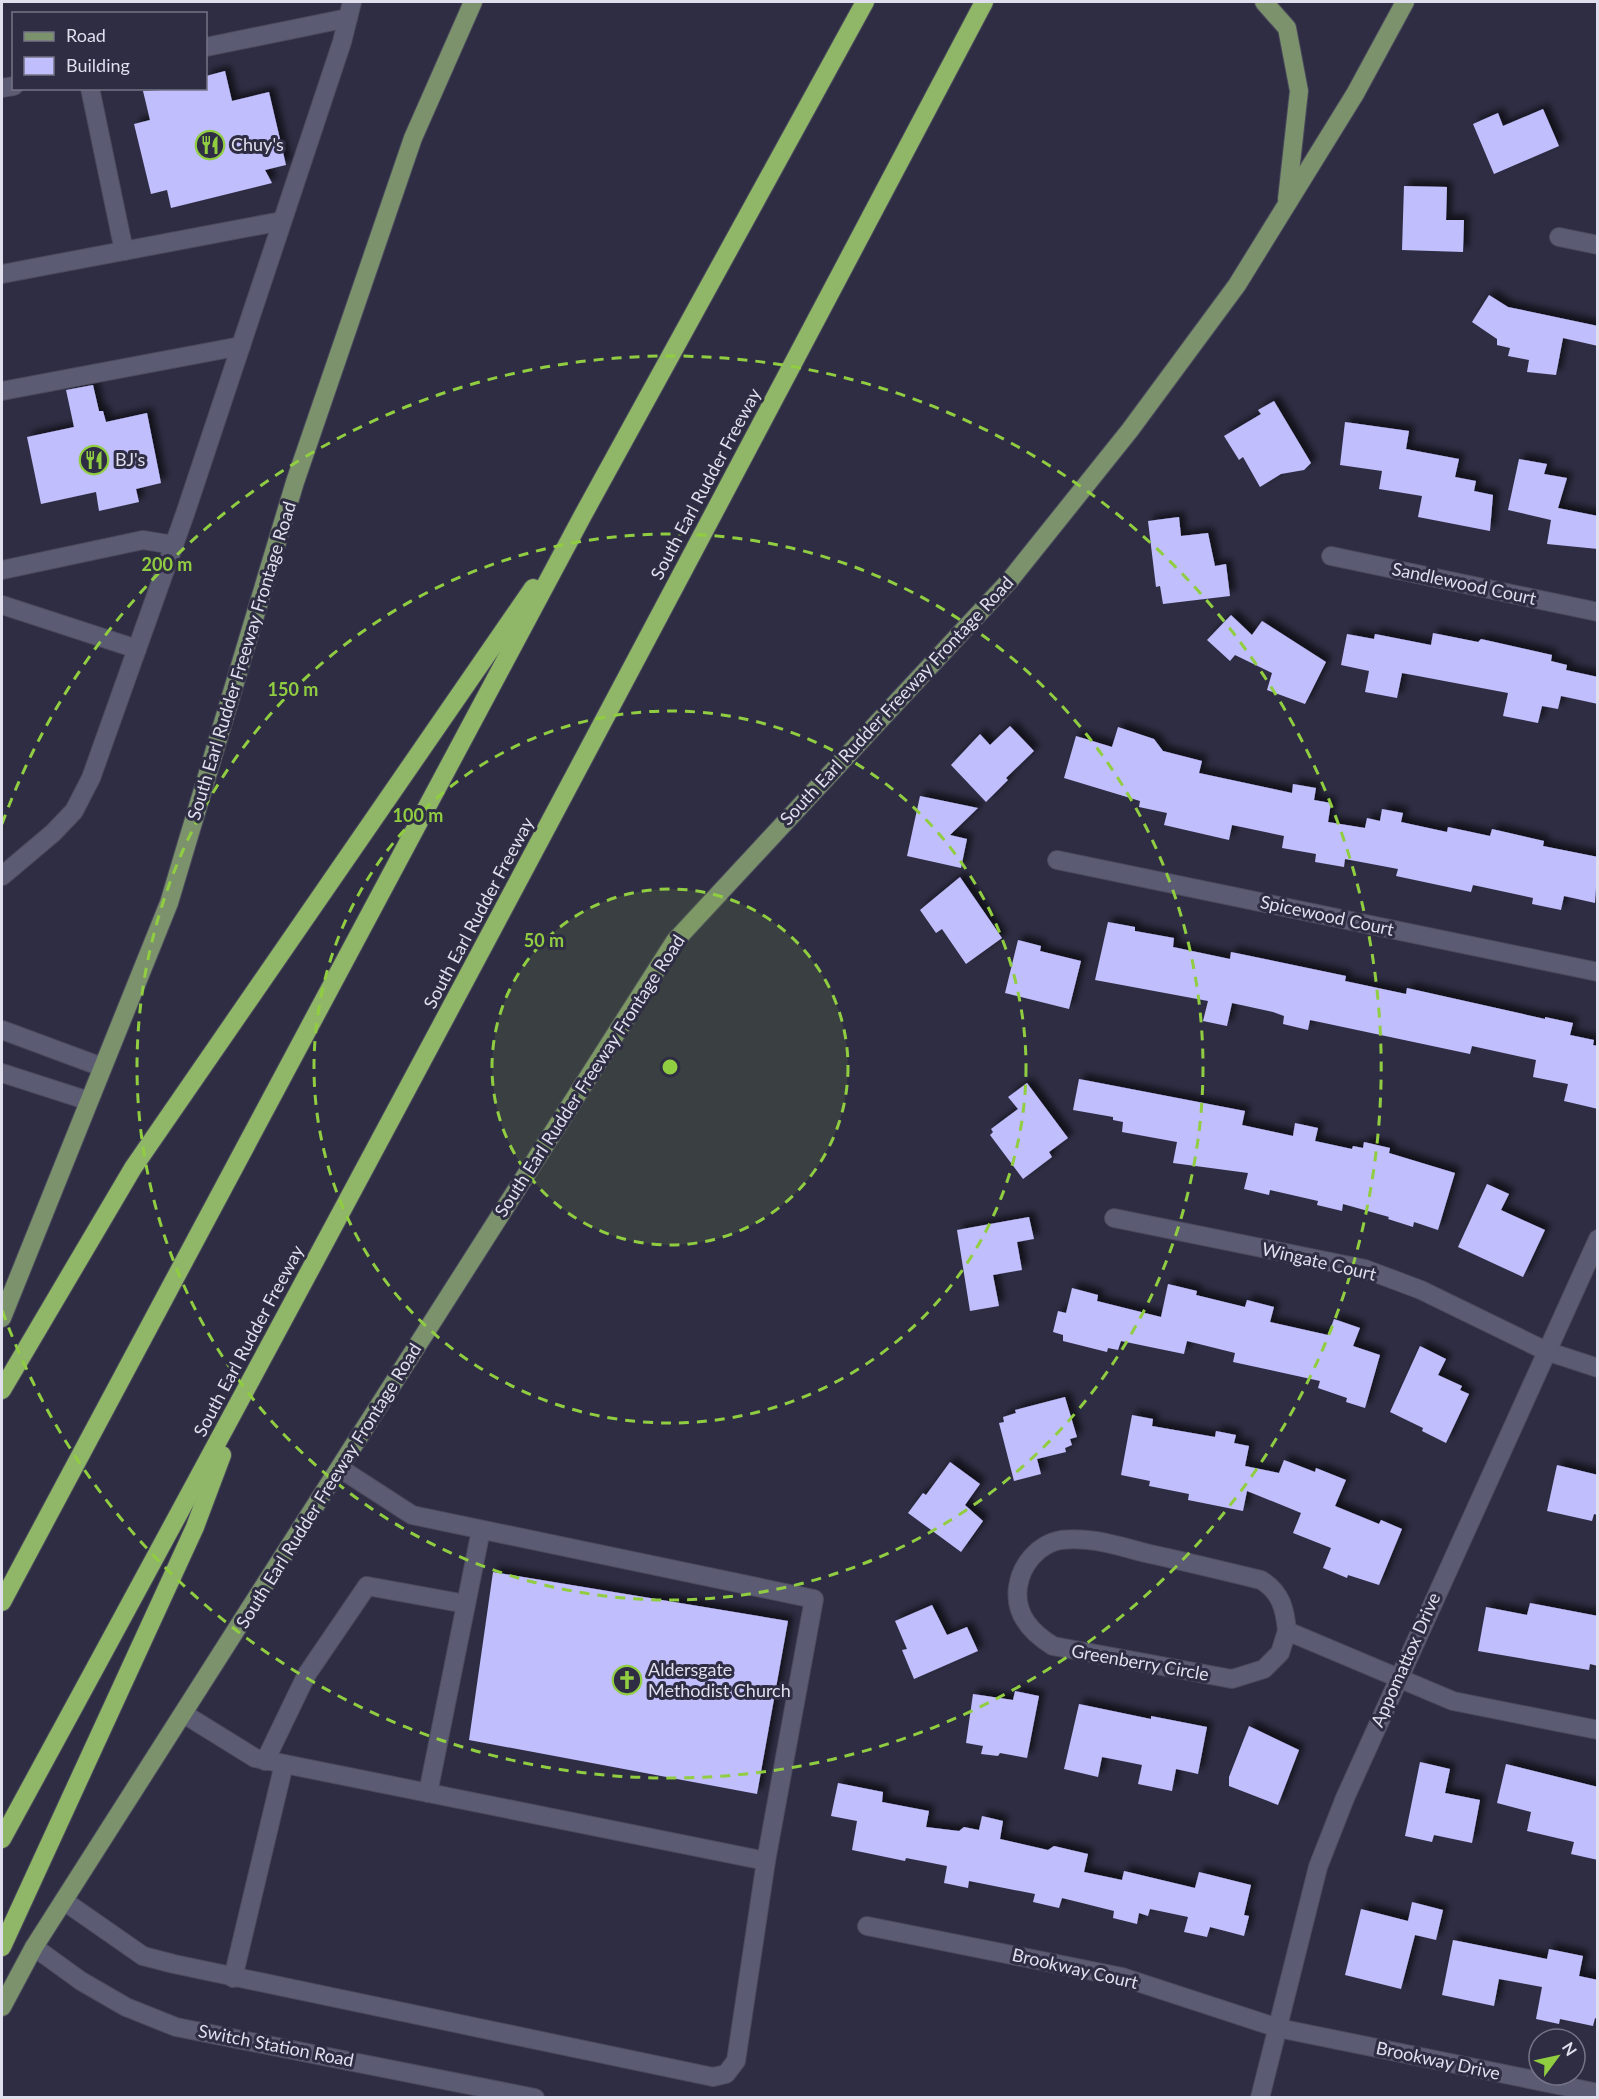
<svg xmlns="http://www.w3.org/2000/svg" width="1599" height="2099" font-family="Lato,sans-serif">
<defs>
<filter id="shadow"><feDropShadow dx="5.5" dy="-5.5" stdDeviation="3" flood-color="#0009"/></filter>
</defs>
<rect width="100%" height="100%" fill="#2e2d43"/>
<g fill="#c1befd" filter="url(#shadow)">
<polygon points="225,71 232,101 269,92 286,165 265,170 272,183 171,208 167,190 151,194 134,124 150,120 143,91 206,88 206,76"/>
<polygon points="1543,109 1559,146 1494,174 1473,124 1498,113 1503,126"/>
<polygon points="1404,186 1447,187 1446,220 1464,220 1463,252 1402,250"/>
<polygon points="1489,295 1508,307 1598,326 1598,346 1563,338 1556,375 1527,372 1529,360 1508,356 1510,348 1497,345 1497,339 1472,322"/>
<polygon points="93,385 99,411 103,411 106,422 147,413 161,483 136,489 139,502 99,511 96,492 41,504 27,437 74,427 66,390"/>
<polygon points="1274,401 1311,463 1304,470 1281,474 1260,487 1243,457 1239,460 1224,436 1261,414 1258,410"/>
<polygon points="1345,422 1409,431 1406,449 1459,459 1455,477 1476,481 1474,491 1493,495 1490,531 1418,517 1422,496 1379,489 1382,471 1340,465"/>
<polygon points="1519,459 1547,464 1544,474 1567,478 1558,508 1598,516 1598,549 1547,544 1551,520 1508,510"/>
<polygon points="1179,517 1181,536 1208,533 1215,566 1226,564 1230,596 1163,604 1160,586 1156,587 1148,521"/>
<polygon points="1231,615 1252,635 1262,621 1326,662 1305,704 1267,690 1272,673 1235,655 1230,661 1207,640"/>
<polygon points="1433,633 1478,642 1481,639 1552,655 1551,661 1567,665 1566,670 1598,677 1598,704 1561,696 1558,709 1542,706 1538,723 1503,716 1508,693 1402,673 1397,698 1365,692 1369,671 1341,665 1347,634 1374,639 1375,634 1431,645"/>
<polygon points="1010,726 1034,751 1006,778 1008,780 986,802 951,765 980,734 990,745"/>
<polygon points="1118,727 1154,739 1163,751 1202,761 1199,773 1292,793 1293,784 1316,788 1314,800 1331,803 1328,822 1365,828 1367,818 1380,821 1382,809 1403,813 1401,822 1447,832 1448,827 1490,836 1492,829 1544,841 1543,846 1598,857 1595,903 1564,896 1561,910 1532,904 1533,898 1473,885 1471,892 1396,876 1398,869 1345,859 1344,867 1315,862 1316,854 1282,848 1284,836 1232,825 1229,840 1164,825 1167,813 1139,807 1140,801 1064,778 1076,736 1112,747"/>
<polygon points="920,796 978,808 950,835 967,839 961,868 907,856"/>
<polygon points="960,877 1002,938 966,964 942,929 936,933 920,910"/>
<polygon points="1108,922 1135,927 1135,931 1174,938 1173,947 1230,959 1231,952 1346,976 1345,981 1406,994 1407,988 1545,1019 1545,1017 1573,1023 1570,1035 1594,1040 1593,1045 1598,1046 1598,1109 1564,1101 1568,1084 1533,1077 1536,1060 1472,1046 1470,1054 1310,1020 1308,1030 1283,1024 1284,1016 1273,1012 1232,1003 1227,1026 1203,1021 1208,1001 1095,980"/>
<polygon points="1018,940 1041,946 1040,951 1081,961 1069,1009 1005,993"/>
<polygon points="1079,1079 1245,1111 1242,1125 1293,1136 1295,1123 1318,1128 1315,1141 1352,1149 1353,1146 1363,1148 1364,1142 1390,1148 1389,1153 1455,1173 1438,1230 1414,1222 1413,1227 1388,1219 1389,1217 1343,1204 1342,1211 1317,1205 1318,1201 1270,1190 1269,1195 1244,1189 1248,1173 1173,1163 1177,1142 1122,1132 1123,1122 1113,1120 1113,1117 1073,1110"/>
<polygon points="1027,1083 1068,1138 1049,1152 1052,1157 1023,1179 990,1135 993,1132 991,1129 1018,1109 1008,1097"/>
<polygon points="1487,1184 1509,1194 1501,1210 1545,1230 1523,1277 1458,1247"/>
<polygon points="1029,1217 1034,1239 1017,1242 1022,1270 993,1275 999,1306 970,1311 957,1230"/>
<polygon points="1168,1284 1197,1291 1196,1295 1245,1307 1247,1300 1274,1307 1270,1322 1328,1335 1334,1319 1360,1328 1353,1346 1380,1355 1365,1408 1346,1402 1347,1398 1318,1388 1320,1381 1233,1362 1235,1353 1187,1341 1184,1354 1121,1341 1118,1350 1108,1348 1107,1352 1063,1341 1063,1335 1053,1332 1058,1311 1066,1313 1072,1288 1098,1295 1097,1301 1161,1317"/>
<polygon points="1420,1346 1446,1359 1438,1375 1462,1386 1460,1390 1469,1394 1446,1443 1422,1431 1423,1428 1390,1412"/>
<polygon points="1065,1397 1077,1437 1070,1439 1072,1445 1065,1448 1066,1452 1037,1459 1041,1474 1014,1481 999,1423 1004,1422 1003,1417 1016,1413 1015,1410"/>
<polygon points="1132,1415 1153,1419 1152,1426 1215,1437 1216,1431 1236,1435 1234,1443 1249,1446 1245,1466 1279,1473 1284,1460 1315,1472 1316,1468 1346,1480 1335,1506 1379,1524 1381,1520 1402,1529 1379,1585 1348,1575 1347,1578 1323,1568 1331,1548 1293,1533 1301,1513 1289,1508 1247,1491 1243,1511 1188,1500 1189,1494 1149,1486 1150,1481 1121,1475"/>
<polygon points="950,1462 980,1484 965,1505 983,1521 961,1552 908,1513 923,1493 926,1495"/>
<polygon points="1557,1465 1598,1475 1598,1515 1594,1514 1592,1521 1547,1511"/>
<polygon points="493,1572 788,1621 757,1794 469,1740"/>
<polygon points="1530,1603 1598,1616 1598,1666 1590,1664 1589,1670 1478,1651 1486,1607 1527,1615"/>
<polygon points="932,1605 947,1635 967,1627 978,1651 914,1679 902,1650 907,1649 895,1621"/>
<polygon points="1015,1691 1039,1696 1027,1758 1000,1753 998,1756 981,1754 983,1746 966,1743 973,1694 1013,1700"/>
<polygon points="1079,1704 1151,1719 1151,1716 1207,1727 1198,1774 1176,1769 1172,1791 1138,1784 1142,1765 1102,1757 1098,1777 1064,1769"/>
<polygon points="1249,1726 1299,1750 1278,1805 1229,1786 1229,1777"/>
<polygon points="1420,1762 1450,1769 1445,1793 1480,1800 1472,1843 1434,1835 1432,1842 1405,1836"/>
<polygon points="1506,1764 1598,1787 1598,1860 1571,1854 1574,1842 1527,1831 1531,1812 1497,1803"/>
<polygon points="838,1783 883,1792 882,1802 929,1811 926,1827 959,1831 964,1827 979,1830 982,1816 1003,1821 1000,1839 1048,1850 1054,1846 1088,1854 1084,1872 1122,1880 1124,1871 1195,1888 1199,1872 1251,1885 1244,1915 1249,1916 1244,1936 1210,1927 1207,1937 1184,1932 1188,1917 1150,1909 1148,1916 1139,1913 1137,1924 1113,1918 1114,1911 1062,1898 1059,1908 1033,1902 1035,1894 969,1881 968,1888 944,1883 947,1866 906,1858 905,1861 852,1850 857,1821 831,1816"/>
<polygon points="1412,1902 1443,1910 1436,1940 1415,1935 1401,1989 1345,1975 1361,1909 1408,1921"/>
<polygon points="1453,1940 1547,1959 1549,1949 1583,1956 1579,1976 1598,1980 1598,2019 1595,2018 1593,2026 1560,2019 1559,2024 1536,2019 1542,1987 1499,1979 1494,2006 1442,1995"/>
</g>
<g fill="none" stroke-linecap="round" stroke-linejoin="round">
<g stroke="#4b4a5c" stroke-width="20">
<g id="minor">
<polyline points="206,47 348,18"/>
<polyline points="2,88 14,86"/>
<polyline points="90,88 124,251"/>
<polyline points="1559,237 1598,245"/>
<polyline points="2,274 282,221"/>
<polyline points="2,391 241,346"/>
<polyline points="1331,556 1598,612"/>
<polyline points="2,570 143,540 174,545"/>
<polyline points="2,605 137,649"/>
<polyline points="1057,860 1598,972"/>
<polyline points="2,876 53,833 74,811 91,778 185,514 342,42 352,2"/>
<polyline points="2,1030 102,1067"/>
<polyline points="2,1073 89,1101"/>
<polyline points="1114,1218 1365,1269 1421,1290 1546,1351 1598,1368"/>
<path d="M 1287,1631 L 1280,1653 L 1264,1669 L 1232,1679 L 1053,1646 C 1032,1633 1014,1615 1018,1587 C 1021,1565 1038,1544 1061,1540 C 1091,1536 1121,1547 1150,1554 C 1187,1562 1224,1571 1261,1580 C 1281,1592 1285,1609 1287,1631 L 1453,1701 L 1598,1730"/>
<polyline points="184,1714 255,1758 766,1861 814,1599 412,1515 341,1469"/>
<polyline points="265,1761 307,1674 367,1586 466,1604"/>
<polyline points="428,1793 481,1530"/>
<polyline points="64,1901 143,1956 174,1964 713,2077 726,2074 736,2061 766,1861"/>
<polyline points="867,1926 1122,1977 1278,2028 1598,2093"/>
<polyline points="34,1947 81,1981 126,2007 176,2027 535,2098"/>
<polyline points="233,1978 284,1764"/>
<polyline points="1260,2098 1318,1867 1345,1798 1598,1239"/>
</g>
</g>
<g stroke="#4b4a5c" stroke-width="20">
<g id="major">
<polyline points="1264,2 1287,28 1299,91 1287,199"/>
<polyline points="2,1318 169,903 295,482 413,138 473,2"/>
<polyline points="2,2007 34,1947 675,941 1010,580 1130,430 1237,285 1355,94 1405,2"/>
</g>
</g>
<g stroke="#4b4a5c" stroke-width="20">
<g id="highway">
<polyline points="2,1390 133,1168 533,588"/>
<polyline points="2,1602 583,515 865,2"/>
<path d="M 2,1839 C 335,1229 660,616 984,2"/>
<polyline points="2,1947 195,1527 222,1455"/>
</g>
</g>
<use href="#minor" stroke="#5c5b74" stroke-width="18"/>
<use href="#major" stroke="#7b926c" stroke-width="18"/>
<use href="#highway" stroke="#90b667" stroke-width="18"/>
</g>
<circle cx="670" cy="1067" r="178" fill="#90cd41" fill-opacity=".12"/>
<g fill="none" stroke="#90cd41" stroke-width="3" stroke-dasharray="10 8">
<circle cx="670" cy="1067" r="178"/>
<circle cx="670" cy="1067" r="356"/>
<circle cx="670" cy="1067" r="533"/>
<path d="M2 824A711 711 0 1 1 2 1310"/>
</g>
<defs>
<g id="restaurant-ring" transform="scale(1.5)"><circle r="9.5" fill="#2e2d43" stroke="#90cd41" stroke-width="1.5"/><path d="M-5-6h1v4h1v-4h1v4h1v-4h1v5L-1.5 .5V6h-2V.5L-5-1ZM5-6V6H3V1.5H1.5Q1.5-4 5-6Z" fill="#90cd41"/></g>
<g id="church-ring" transform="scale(1.5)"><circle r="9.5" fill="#2e2d43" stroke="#90cd41" stroke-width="1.5"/><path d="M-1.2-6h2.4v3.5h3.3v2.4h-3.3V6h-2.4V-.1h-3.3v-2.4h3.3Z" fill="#90cd41"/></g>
</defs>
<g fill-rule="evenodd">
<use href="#restaurant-ring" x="210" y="145"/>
<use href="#restaurant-ring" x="94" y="460"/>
<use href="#church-ring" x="627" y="1680"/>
</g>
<g text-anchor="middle" stroke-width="6" stroke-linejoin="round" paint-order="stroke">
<g font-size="18" fill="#dfdfee" stroke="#2e2d43" text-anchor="start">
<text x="231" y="151">Chuy's</text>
<text x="115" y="466">BJ's</text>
<text x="648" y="1676">Aldersgate<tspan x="648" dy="21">Methodist Church</tspan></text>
</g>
<g font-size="18" fill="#dfdfee" stroke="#2e2d43">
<text transform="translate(706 484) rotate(-62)" y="6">South Earl Rudder Freeway</text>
<text transform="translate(1464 584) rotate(12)" y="6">Sandlewood Court</text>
<text transform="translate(242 661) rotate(-73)" y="6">South Earl Rudder Freeway Frontage Road</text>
<text transform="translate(897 701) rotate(-47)" y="6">South Earl Rudder Freeway Frontage Road</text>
<text transform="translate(479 913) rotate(-62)" y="6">South Earl Rudder Freeway</text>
<text transform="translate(1327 916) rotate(12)" y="6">Spicewood Court</text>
<text transform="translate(590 1076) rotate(-57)" y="6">South Earl Rudder Freeway Frontage Road</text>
<text transform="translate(1319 1262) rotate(13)" y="6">Wingate Court</text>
<text transform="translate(249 1341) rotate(-62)" y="6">South Earl Rudder Freeway</text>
<text transform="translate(329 1486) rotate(-58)" y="6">South Earl Rudder Freeway Frontage Road</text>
<text transform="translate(1406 1660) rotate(-66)" y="6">Appomattox Drive</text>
<text transform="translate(1140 1663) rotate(10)" y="6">Greenberry Circle</text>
<text transform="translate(1075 1969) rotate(13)" y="6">Brookway Court</text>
<text transform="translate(276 2046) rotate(11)" y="6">Switch Station Road</text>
<text transform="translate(1438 2061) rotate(12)" y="6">Brookway Drive</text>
</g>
</g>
<circle cx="670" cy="1067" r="9" fill="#90cd41" stroke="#2e2d43" stroke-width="3"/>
<g font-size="18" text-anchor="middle" font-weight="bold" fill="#90cd41" stroke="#2e2d43" stroke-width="6" stroke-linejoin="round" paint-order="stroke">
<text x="167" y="571">200 m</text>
<text x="293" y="696">150 m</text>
<text x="418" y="822">100 m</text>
<text x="544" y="947">50 m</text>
</g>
<rect width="1599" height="2099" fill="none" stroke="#dfdfee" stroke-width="6"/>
<rect x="12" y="12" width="195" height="78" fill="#2e2d43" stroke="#757487" stroke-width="1.5"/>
<rect x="24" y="32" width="30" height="9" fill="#7b926c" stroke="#757487" stroke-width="1.5"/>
<text x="66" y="42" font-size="18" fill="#dfdfee">Road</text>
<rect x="24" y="57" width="30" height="18" fill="#c1befd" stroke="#757487" stroke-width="1.5"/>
<text x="66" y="72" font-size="18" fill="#dfdfee">Building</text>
<g transform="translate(1557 2057) rotate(57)"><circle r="28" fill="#2e2d43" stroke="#757487" stroke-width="1.5"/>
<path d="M0-4.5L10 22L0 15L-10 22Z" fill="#90cd41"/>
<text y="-9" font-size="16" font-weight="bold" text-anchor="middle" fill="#dfdfee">N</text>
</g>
</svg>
